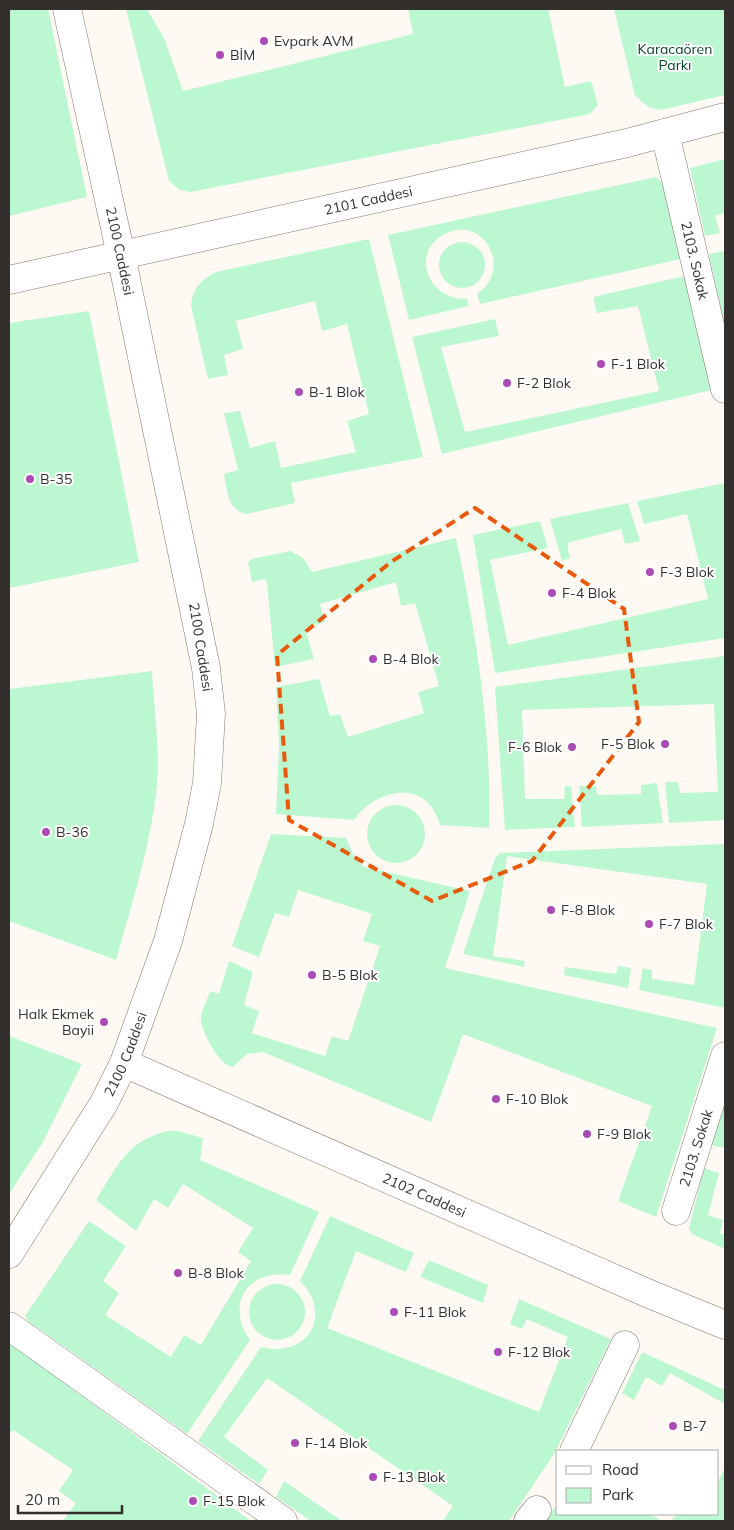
<svg xmlns="http://www.w3.org/2000/svg" width="734" height="1530" font-family="Mulish,sans-serif">
<rect width="100%" height="100%" fill="#fff9f4"/>
<g fill="#bbf7d1">
<polygon points="9,9 48,9 87,197 9,216"/>
<polygon points="126,9 147,9 164,38 183,91 413,34 408,9 548,9 565,87 591,81 598,105 590,114 190,192 180,190 169,181"/>
<polygon points="614,9 725,9 725,95 661,110 650,108 635,96"/>
<polygon points="725,159 725,213 715,216 720,233 705,236 690,168"/>
<path d="M 656,177 L 670,190 L 685,258 L 480,304 L 477,294 C 513,270 485,216 447,233 C 410,250 425,299 467,299 L 469,306 L 409,320 L 388,235 Z"/>
<path d="M 369,239 L 423,457 L 291,483 L 295,503 L 246,514 C 227,510 227,490 224,474 L 238,470 L 224,413 L 240,411 L 250,448 L 275,441 L 281,468 L 356,452 L 347,421 L 369,414 L 347,324 L 322,331 L 315,301 L 236,321 L 243,349 L 224,355 L 228,375 L 208,379 L 191,306 C 192,289 201,279 216,272 Z"/>
<circle cx="462" cy="265" r="23"/>
<polygon points="724,251 725,257 725,327 709,254"/>
<polygon points="689,275 716,389 442,454 412,337 495,319 499,336 441,347 465,432 659,391 638,306 597,313 593,297"/>
<polygon points="89,311 139,562 9,588 9,323"/>
<polygon points="725,483 725,638 495,673 473,535 540,521 548,548 490,560 508,645 708,599 687,514 644,524 637,501"/>
<polygon points="628,503 640,541 625,544 621,529 567,543 570,558 562,561 550,519"/>
<path d="M 456,538 C 476,633 492,731 489,828 L 440,825 C 427,778 377,788 354,820 L 276,814 L 279,746 L 276,687 L 319,679 L 330,716 L 340,714 L 348,737 L 424,713 L 418,692 L 439,686 L 415,603 L 401,606 L 396,582 L 320,604 L 325,622 L 305,628 L 314,659 L 275,667 L 267,583 L 265,579 L 252,582 L 248,563 L 251,559 L 290,551 L 303,558 L 312,572 Z"/>
<polygon points="725,656 725,820 669,823 665,782 678,782 680,793 718,792 714,704 522,710 525,799 564,799 565,786 571,786 575,827 505,830 495,687"/>
<path d="M 152,671 C 154,708 160,747 157,785 C 151,844 132,903 116,960 L 9,921 L 9,689 Z"/>
<polygon points="657,783 663,823 582,827 579,786 596,786 597,795 641,794 641,785"/>
<circle cx="396" cy="834" r="29"/>
<path d="M 271,834 L 346,838 L 354,856 L 364,867 L 470,891 L 445,968 L 717,1028 L 656,1217 L 618,1201 L 652,1106 L 463,1034 L 431,1122 L 263,1052 L 247,1054 L 233,1067 C 219,1066 200,1030 201,1017 C 202,1009 208,999 210,991 L 219,994 L 229,961 L 253,972 L 244,1005 L 259,1011 L 252,1033 L 325,1056 L 332,1036 L 348,1041 L 380,946 L 363,941 L 372,914 L 298,890 L 289,917 L 275,913 L 259,957 L 232,946 Z"/>
<polygon points="725,844 725,1008 639,990 643,968 652,970 652,979 694,985 707,884 507,856 493,956 525,961 524,967 463,954 495,858 500,853"/>
<polygon points="618,966 631,968 628,988 564,975 565,967 616,974"/>
<polygon points="9,1036 82,1064 43,1142 9,1194"/>
<polygon points="725,1094 725,1148 710,1145"/>
<path d="M 168,1131 L 178,1131 L 203,1138 L 200,1160 L 319,1212 L 290,1275 C 247,1269 225,1305 250,1340 L 187,1434 L 28,1321 L 25,1316 L 89,1221 L 126,1246 L 103,1281 L 119,1293 L 105,1315 L 171,1357 L 184,1335 L 201,1345 L 251,1261 L 238,1252 L 253,1228 L 183,1184 L 168,1208 L 154,1199 L 136,1231 L 96,1200 C 116,1168 127,1140 168,1131 Z"/>
<polygon points="704,1168 719,1173 708,1215 723,1220 720,1233 725,1235 725,1249 692,1234 689,1228"/>
<path d="M 330,1216 L 414,1253 L 406,1272 L 356,1251 L 327,1328 L 539,1412 L 568,1337 L 527,1319 L 522,1329 L 510,1324 L 519,1299 L 611,1339 L 554,1454 L 509,1521 L 443,1521 L 453,1506 L 267,1378 L 224,1437 L 268,1470 L 259,1484 L 198,1441 L 261,1347 C 307,1359 334,1315 300,1281 Z"/>
<polygon points="429,1260 488,1285 483,1303 420,1277"/>
<circle cx="277" cy="1312" r="28"/>
<polygon points="9,1342 251,1521 63,1521 76,1503 59,1491 73,1470 13,1430 9,1435"/>
<polygon points="642,1352 725,1390 725,1404 670,1373 662,1386 646,1377 634,1400 622,1393"/>
<polygon points="725,1468 725,1521 671,1521 676,1514 692,1514 697,1516 699,1514 718,1514 718,1481"/>
<polygon points="284,1481 342,1521 311,1521 276,1497"/>
<polygon points="558,1503 558,1514 649,1514 662,1521 545,1521"/>
</g>
<g fill="none" stroke-linecap="round" stroke-linejoin="round">
<g stroke="#7f766f" stroke-width="29">
<g id="minor">
<path id="s1" d="M 665,133 L 725,389"/>
<path id="s2" d="M 9,280 L 627,143 L 725,117"/>
<path id="s3" d="M 124,1063 L 647,1293 L 725,1325"/>
<path id="s4" d="M 676,1211 L 725,1056"/>
<path id="s5" d="M 9,1254 L 104,1103 L 124,1063 L 168,941 L 199,824 L 207,783 L 211,714 L 206,668 L 121,255 L 67,9"/>
<polyline points="9,1326 283,1521"/>
<polyline points="574,1451 625,1345"/>
<polyline points="528,1521 537,1510"/>
</g>
</g>
<use href="#minor" stroke="#fff" stroke-width="28"/>
</g>
<path fill="none" stroke="#e8590c" stroke-width="4" stroke-dasharray="10 6" stroke-linejoin="round" d="M 475,508 L 624,609 L 639,722 L 532,861 L 432,901 L 289,820 L 277,655 L 391,562 Z"/>
<g fill="#ab4cb4" stroke="#fff" stroke-width="2">
<circle cx="264" cy="41" r="5"/>
<circle cx="220" cy="55" r="5"/>
<circle cx="601" cy="364" r="5"/>
<circle cx="507" cy="383" r="5"/>
<circle cx="299" cy="392" r="5"/>
<circle cx="30" cy="479" r="5"/>
<circle cx="650" cy="572" r="5"/>
<circle cx="552" cy="593" r="5"/>
<circle cx="373" cy="659" r="5"/>
<circle cx="665" cy="744" r="5"/>
<circle cx="572" cy="747" r="5"/>
<circle cx="46" cy="832" r="5"/>
<circle cx="551" cy="910" r="5"/>
<circle cx="649" cy="924" r="5"/>
<circle cx="312" cy="975" r="5"/>
<circle cx="104" cy="1022" r="5"/>
<circle cx="496" cy="1099" r="5"/>
<circle cx="587" cy="1134" r="5"/>
<circle cx="178" cy="1273" r="5"/>
<circle cx="394" cy="1312" r="5"/>
<circle cx="498" cy="1352" r="5"/>
<circle cx="673" cy="1426" r="5"/>
<circle cx="295" cy="1443" r="5"/>
<circle cx="373" cy="1477" r="5"/>
<circle cx="193" cy="1501" r="5"/>
</g>
<g text-anchor="middle" stroke-width="4" stroke-linejoin="round" paint-order="stroke">
<g font-size="14" fill="#332f2c" stroke="#fff" text-anchor="start">
<text x="274" y="46">Evpark AVM</text>
<text x="230" y="60">BİM</text>
<text x="611" y="369">F-1 Blok</text>
<text x="517" y="388">F-2 Blok</text>
<text x="309" y="397">B-1 Blok</text>
<text x="40" y="484">B-35</text>
<text x="660" y="577">F-3 Blok</text>
<text x="562" y="598">F-4 Blok</text>
<text x="383" y="664">B-4 Blok</text>
<text x="655" y="749" text-anchor="end">F-5 Blok</text>
<text x="562" y="752" text-anchor="end">F-6 Blok</text>
<text x="56" y="837">B-36</text>
<text x="561" y="915">F-8 Blok</text>
<text x="659" y="929">F-7 Blok</text>
<text x="322" y="980">B-5 Blok</text>
<text x="94" y="1019" text-anchor="end">Halk Ekmek<tspan x="94" dy="16">Bayii</tspan></text>
<text x="506" y="1104">F-10 Blok</text>
<text x="597" y="1139">F-9 Blok</text>
<text x="188" y="1278">B-8 Blok</text>
<text x="404" y="1317">F-11 Blok</text>
<text x="508" y="1357">F-12 Blok</text>
<text x="683" y="1431">B-7</text>
<text x="305" y="1448">F-14 Blok</text>
<text x="383" y="1482">F-13 Blok</text>
<text x="203" y="1506">F-15 Blok</text>
</g>
<g font-size="14" fill="#074327" stroke="#fff">
<text x="675" y="54">Karacaören<tspan x="675" dy="16">Parkı</tspan></text>
</g>
<g font-size="14" fill="#332f2c" stroke="#fff">
<text dy="5" stroke="none"><textPath href="#s2" startOffset="368">2101 Caddesi</textPath></text>
<text transform="translate(120 251) rotate(78)" y="5">2100 Caddesi</text>
<text dy="5" stroke="none"><textPath href="#s1" startOffset="131">2103. Sokak</textPath></text>
<text transform="translate(201 647) rotate(81)" y="5">2100 Caddesi</text>
<text dy="5" stroke="none"><textPath href="#s5" startOffset="232">2100 Caddesi</textPath></text>
<text dy="5" stroke="none"><textPath href="#s4" startOffset="66">2103. Sokak</textPath></text>
<text dy="5" stroke="none"><textPath href="#s3" startOffset="328">2102 Caddesi</textPath></text>
</g>
</g>
<rect width="734" height="1530" fill="none" stroke="#332f2c" stroke-width="20"/>
<rect x="556" y="1450" width="162" height="65" fill="#ffffff" stroke="#adacab"/>
<rect x="566" y="1466" width="25" height="8" fill="#ffffff" stroke="#adacab"/>
<text x="602" y="1475" font-size="15" fill="#332f2c">Road</text>
<rect x="566" y="1488" width="25" height="15" fill="#bbf7d1" stroke="#adacab"/>
<text x="602" y="1500" font-size="15" fill="#332f2c">Park</text>
<path d="M18 1505v8h104v-8" fill="none" stroke="#332f2c" stroke-width="2.5"/>
<text x="25" y="1505" font-size="15" fill="#332f2c" stroke="#ffffff" stroke-width="4" paint-order="stroke">20 m</text>
</svg>
